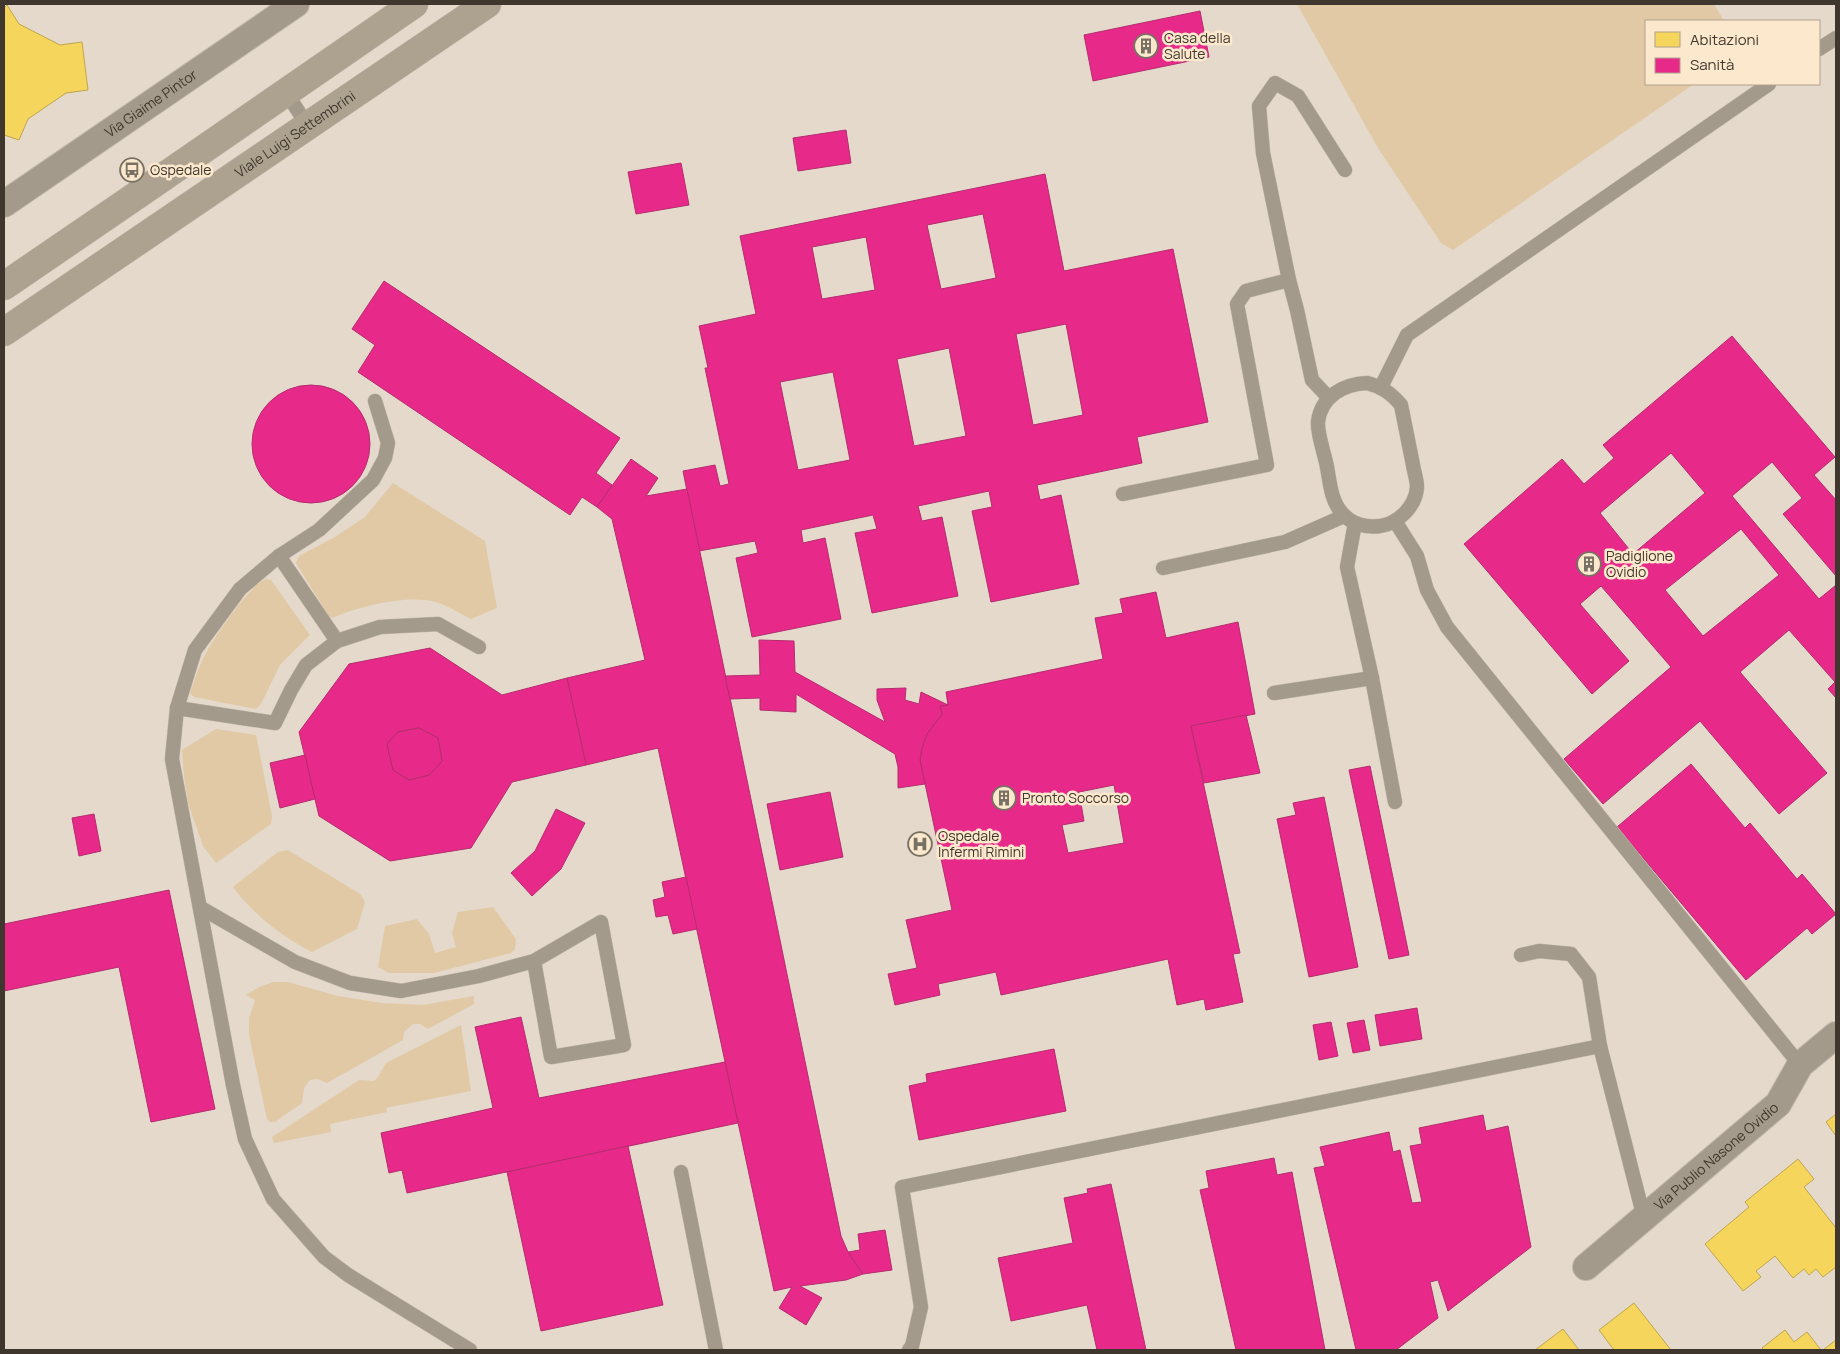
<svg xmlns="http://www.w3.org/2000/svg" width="1840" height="1354" font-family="Manrope,sans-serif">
<rect width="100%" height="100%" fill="#e4d9ca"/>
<g fill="#e1c9a6">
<polygon points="1297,4 1714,4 1724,21 1646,21 1646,84 1694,84 1453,250 1441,243 1378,148"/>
<path d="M 393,483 L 485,541 L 497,608 L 471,619 C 461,614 450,607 439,603 C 411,593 359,606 332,618 L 328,615 L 296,563 L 299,556 L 335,537 L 365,517 Z"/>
<path d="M 266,579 L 271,580 L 310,635 L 280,665 L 261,704 L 256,709 L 194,697 L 190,693 C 195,680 199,665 206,653 C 216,635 249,586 266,579 Z"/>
<polygon points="216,729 256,735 272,816 271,824 216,863 203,846 188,803 184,777 182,750"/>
<path d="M 288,850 L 360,894 L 365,902 L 357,929 L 312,952 C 280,935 254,915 233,887 L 278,852 Z"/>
<polygon points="493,907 516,939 515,949 511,953 434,973 389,973 378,967 385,926 417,919 429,934 435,953 456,947 452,933 458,912"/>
<polygon points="273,982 288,982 338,996 382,1003 423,1005 474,996 474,1004 428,1029 420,1024 413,1024 404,1032 403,1040 327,1083 318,1079 310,1080 304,1088 302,1103 275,1122 270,1122 267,1119 249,1035 249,1018 255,1000 246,995 259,987"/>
<polygon points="461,1025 471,1091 386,1108 387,1112 330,1124 331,1132 274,1143 272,1137 359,1080 374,1081 378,1077 386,1063"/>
</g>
<g fill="#f6d55c" stroke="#bfa64e">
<polygon points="7,5 19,24 60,45 82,42 88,90 66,93 28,119 19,140 4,135 4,8"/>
<polygon points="1836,1114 1836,1136 1826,1122"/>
<polygon points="1798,1159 1814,1179 1804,1187 1836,1228 1836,1267 1823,1277 1816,1269 1809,1275 1804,1269 1793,1278 1775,1256 1756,1271 1761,1277 1743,1291 1705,1244 1749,1207 1745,1202"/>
<polygon points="1634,1303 1671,1350 1614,1350 1599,1330"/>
<polygon points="1563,1329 1579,1350 1535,1350"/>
<polygon points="1785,1330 1794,1342 1807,1332 1821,1350 1764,1350 1762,1348"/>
<polygon points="1836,1340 1836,1350 1823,1350"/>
</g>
<g fill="#e7298a" stroke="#b52d6e" fill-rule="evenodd">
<polygon points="1200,11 1209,57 1093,81 1084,35"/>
<polygon points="846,130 851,163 798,171 793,138"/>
<polygon points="681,163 689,205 636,214 628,172"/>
<path d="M 1045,174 L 1064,271 L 1173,249 L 1208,422 L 1137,437 L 1142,463 L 1037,485 L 1040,500 L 1061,495 L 1079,584 L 991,602 L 972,511 L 992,507 L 989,491 L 918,506 L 922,521 L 942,517 L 958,596 L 872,613 L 855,533 L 877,529 L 873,515 L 801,530 L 803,543 L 825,538 L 841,619 L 752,637 L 736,558 L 758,553 L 755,541 L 699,551 L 683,471 L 715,465 L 720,486 L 729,484 L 705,368 L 708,368 L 699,326 L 756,314 L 740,236 ZM 983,214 L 996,278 L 941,289 L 927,225 ZM 866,237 L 875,290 L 822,299 L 812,247 ZM 1066,324 L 1083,415 L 1033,425 L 1016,334 ZM 949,348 L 966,436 L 914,446 L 897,359 ZM 833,372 L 850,460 L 798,470 L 780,382 Z"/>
<polygon points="384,281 620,438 596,473 612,485 597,507 582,497 570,515 358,372 375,345 352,329"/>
<path d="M 1732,336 L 1835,457 L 1814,475 L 1836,500 L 1836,576 L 1783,514 L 1802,498 L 1772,462 L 1732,496 L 1819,599 L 1836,585 L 1836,698 L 1828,689 L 1835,682 L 1789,630 L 1740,672 L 1827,773 L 1779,814 L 1700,721 L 1603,804 L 1564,759 L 1671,667 L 1601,586 L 1580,604 L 1629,661 L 1592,694 L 1464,544 L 1562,459 L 1584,484 L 1614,458 L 1603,445 ZM 1671,453 L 1705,493 L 1633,554 L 1600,513 ZM 1741,529 L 1779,575 L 1703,636 L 1665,590 Z"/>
<circle cx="311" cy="444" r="59"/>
<polygon points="631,459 658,478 646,496 687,489 841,1236 848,1252 863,1274 846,1280 800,1286 822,1298 806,1325 779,1308 792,1287 774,1291 658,748 586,765 567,678 645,660 612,519 597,507"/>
<path d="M 1156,592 L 1166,638 L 1238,622 L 1255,714 L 1191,726 L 1240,953 L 1233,954 L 1243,1002 L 1206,1010 L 1204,999 L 1177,1005 L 1168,959 L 1001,995 L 996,972 L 938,984 L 940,995 L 895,1005 L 888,974 L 917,968 L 906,920 L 952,910 L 920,760 L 922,748 L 927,734 L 942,714 L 940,706 L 948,705 L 946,692 L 1103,659 L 1095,618 L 1123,613 L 1120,599 ZM 1114,785 L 1124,843 L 1068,853 L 1062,825 L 1084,821 L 1079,792 Z"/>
<polygon points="759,640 794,641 795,672 885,722 877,700 877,689 906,688 905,700 919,704 921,692 948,705 940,706 942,714 927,734 922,748 920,760 925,784 898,788 898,767 895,754 796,694 796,712 760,710 760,698 730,699 725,676 760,675"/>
<path d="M 430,648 L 502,695 L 567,678 L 586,765 L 512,782 L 471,848 L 390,861 L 319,816 L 299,732 L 349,664 ZM 419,728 L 438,738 L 442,761 L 429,775 L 409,780 L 393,770 L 387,744 L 398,732 Z"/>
<polygon points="1246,715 1260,773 1204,783 1191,726"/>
<polygon points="419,728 438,738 442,761 429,775 409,780 393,770 387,744 398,732"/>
<polygon points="305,755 315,799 280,808 270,763"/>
<polygon points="1691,764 1745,828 1750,823 1797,879 1802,874 1836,914 1812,934 1807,928 1746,980 1617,827"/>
<polygon points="1370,766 1409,955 1389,959 1349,770"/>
<polygon points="830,792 843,857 780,870 767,804"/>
<polygon points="1324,797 1358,967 1309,977 1277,819 1296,815 1293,803"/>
<polygon points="556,809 585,823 561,869 532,896 511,873 535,851"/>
<polygon points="94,814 101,851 79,856 72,818"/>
<polygon points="686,877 697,929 673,934 668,915 656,917 653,900 665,897 662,882"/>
<polygon points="169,890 215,1109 151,1122 119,967 4,991 4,924"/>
<polygon points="1417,1008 1422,1039 1380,1046 1375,1015"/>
<polygon points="521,1017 539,1098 725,1062 738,1123 407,1193 402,1170 389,1173 381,1133 493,1108 475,1027"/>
<polygon points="1364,1020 1370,1050 1353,1053 1347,1023"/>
<polygon points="1331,1022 1338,1056 1319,1060 1313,1025"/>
<polygon points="1054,1049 1066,1111 919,1140 909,1086 927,1082 926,1074"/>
<polygon points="1483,1115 1486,1131 1508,1126 1531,1247 1448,1311 1438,1280 1430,1282 1438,1318 1396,1350 1356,1350 1314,1168 1325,1166 1320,1147 1389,1132 1393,1152 1400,1150 1412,1203 1422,1202 1410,1146 1422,1144 1419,1128"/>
<polygon points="628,1146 663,1305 541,1331 507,1172"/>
<polygon points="1274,1158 1277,1175 1292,1172 1325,1350 1236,1350 1200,1190 1209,1188 1206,1171"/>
<polygon points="1111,1184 1146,1350 1097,1350 1087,1305 1011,1321 998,1258 1073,1243 1064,1198 1088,1193 1087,1189"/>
<polygon points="885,1230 892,1270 863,1274 848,1252 860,1250 858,1234"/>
</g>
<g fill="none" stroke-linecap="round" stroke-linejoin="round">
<g stroke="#c1b8ad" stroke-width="15">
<g id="lane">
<polyline points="1819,49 1836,38"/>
<polyline points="286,92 307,125"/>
<path d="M 1367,383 C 1382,387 1391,393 1401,405 C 1405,425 1409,445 1413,465 C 1414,472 1417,480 1417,487 C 1416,506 1398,524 1380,526 C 1366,528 1351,524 1342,513 C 1331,501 1330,483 1327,467 C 1325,455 1317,434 1318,422 C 1321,396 1344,384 1367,383 Z"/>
<polyline points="1381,387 1407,335 1769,84"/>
<polyline points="1329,398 1312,380 1297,310 1289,280 1263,153 1259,106 1275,83 1298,96 1345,170"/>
<polyline points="375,401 388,443 385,458 373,480 319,530 279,556 240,589 195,650 177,708 172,759 233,1085 245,1139 273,1199 324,1257 348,1275 470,1350"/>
<polyline points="1123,494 1267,465 1237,304 1246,291 1289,280"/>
<polyline points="1395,521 1417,556 1427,590 1447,627 1800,1065"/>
<polyline points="1355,523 1347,567 1372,678 1395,802"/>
<polyline points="1163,568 1285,542 1344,516"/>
<polyline points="337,641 380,627 438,624 479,647"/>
<polyline points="1274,693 1372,678"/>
<polyline points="177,708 275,723 291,690 306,665 337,641 279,556"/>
<polyline points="201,908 295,962 350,983 401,991 479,976 534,961 601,922 624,1045 551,1057 534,961"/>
<polyline points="1521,955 1539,951 1571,954 1589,977 1600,1046 1644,1218"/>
<polyline points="681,1172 716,1350"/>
<polyline points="909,1350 912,1346 921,1307 902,1187 1600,1046"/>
</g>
</g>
<g stroke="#c1b8ad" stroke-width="28">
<g id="street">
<path id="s1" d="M 4,204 L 296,4"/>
<path id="s2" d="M 1586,1267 L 1778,1104 L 1800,1065 L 1836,1035"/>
</g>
</g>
<g stroke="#c1b8ad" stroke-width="29">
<g id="secondary">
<polyline points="4,286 143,191 414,4"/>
<path id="s3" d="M 4,332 L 487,4"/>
</g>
</g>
<use href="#lane" stroke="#a49a8b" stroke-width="14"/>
<use href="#street" stroke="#a49a8b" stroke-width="26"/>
<use href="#secondary" stroke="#ada28f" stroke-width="28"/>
</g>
<defs>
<g id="building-ring" transform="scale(1.25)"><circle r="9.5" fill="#fbe8cd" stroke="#797064" stroke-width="1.5"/><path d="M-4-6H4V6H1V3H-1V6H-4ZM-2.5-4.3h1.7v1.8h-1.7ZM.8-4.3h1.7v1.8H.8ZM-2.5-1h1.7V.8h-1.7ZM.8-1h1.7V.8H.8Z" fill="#797064"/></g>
<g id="bus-ring" transform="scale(1.25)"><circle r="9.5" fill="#fbe8cd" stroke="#797064" stroke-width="1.5"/><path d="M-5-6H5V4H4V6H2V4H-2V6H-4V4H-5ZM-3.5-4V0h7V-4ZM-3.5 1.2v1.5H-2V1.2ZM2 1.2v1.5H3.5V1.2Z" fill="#797064"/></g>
<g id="hospital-ring" transform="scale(1.25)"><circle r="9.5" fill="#fbe8cd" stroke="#797064" stroke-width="1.5"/><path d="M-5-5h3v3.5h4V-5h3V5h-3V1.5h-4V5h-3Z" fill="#797064"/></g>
</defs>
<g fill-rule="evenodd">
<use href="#building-ring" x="1146" y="46"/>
<use href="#bus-ring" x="132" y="170"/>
<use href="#building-ring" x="1589" y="564"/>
<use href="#building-ring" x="1004" y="798"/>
<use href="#hospital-ring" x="920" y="844"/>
</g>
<g text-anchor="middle" stroke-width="5" stroke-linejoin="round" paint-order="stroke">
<g font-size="14" fill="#3f372d" stroke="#fbe8cd" text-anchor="start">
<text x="1164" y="43">Casa della<tspan x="1164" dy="16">Salute</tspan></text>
<text x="150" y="175">Ospedale</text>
<text x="1606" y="561">Padiglione<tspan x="1606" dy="16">Ovidio</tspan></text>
<text x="1022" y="803">Pronto Soccorso</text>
<text x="938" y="841">Ospedale<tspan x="938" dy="16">Infermi Rimini</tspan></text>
</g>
<g font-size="14" fill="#3f372d" stroke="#fbe8cd">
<text dy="5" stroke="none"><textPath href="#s1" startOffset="178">Via Giaime Pintor</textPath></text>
<text dy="5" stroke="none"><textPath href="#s3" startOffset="352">Viale Luigi Settembrini</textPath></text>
<text dy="5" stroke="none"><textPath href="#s2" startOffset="171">Via Publio Nasone Ovidio</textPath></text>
</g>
</g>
<rect width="1840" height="1354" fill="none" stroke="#3f372d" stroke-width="10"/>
<rect x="1645" y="20" width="175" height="65" fill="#fbe8cd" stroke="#b0a18d"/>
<rect x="1655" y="32" width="25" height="15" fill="#f6d55c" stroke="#b0a18d"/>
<text x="1690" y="45" font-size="15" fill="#3f372d">Abitazioni</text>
<rect x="1655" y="58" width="25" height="15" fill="#e7298a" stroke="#b0a18d"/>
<text x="1690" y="70" font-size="15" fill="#3f372d">Sanità</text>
</svg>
